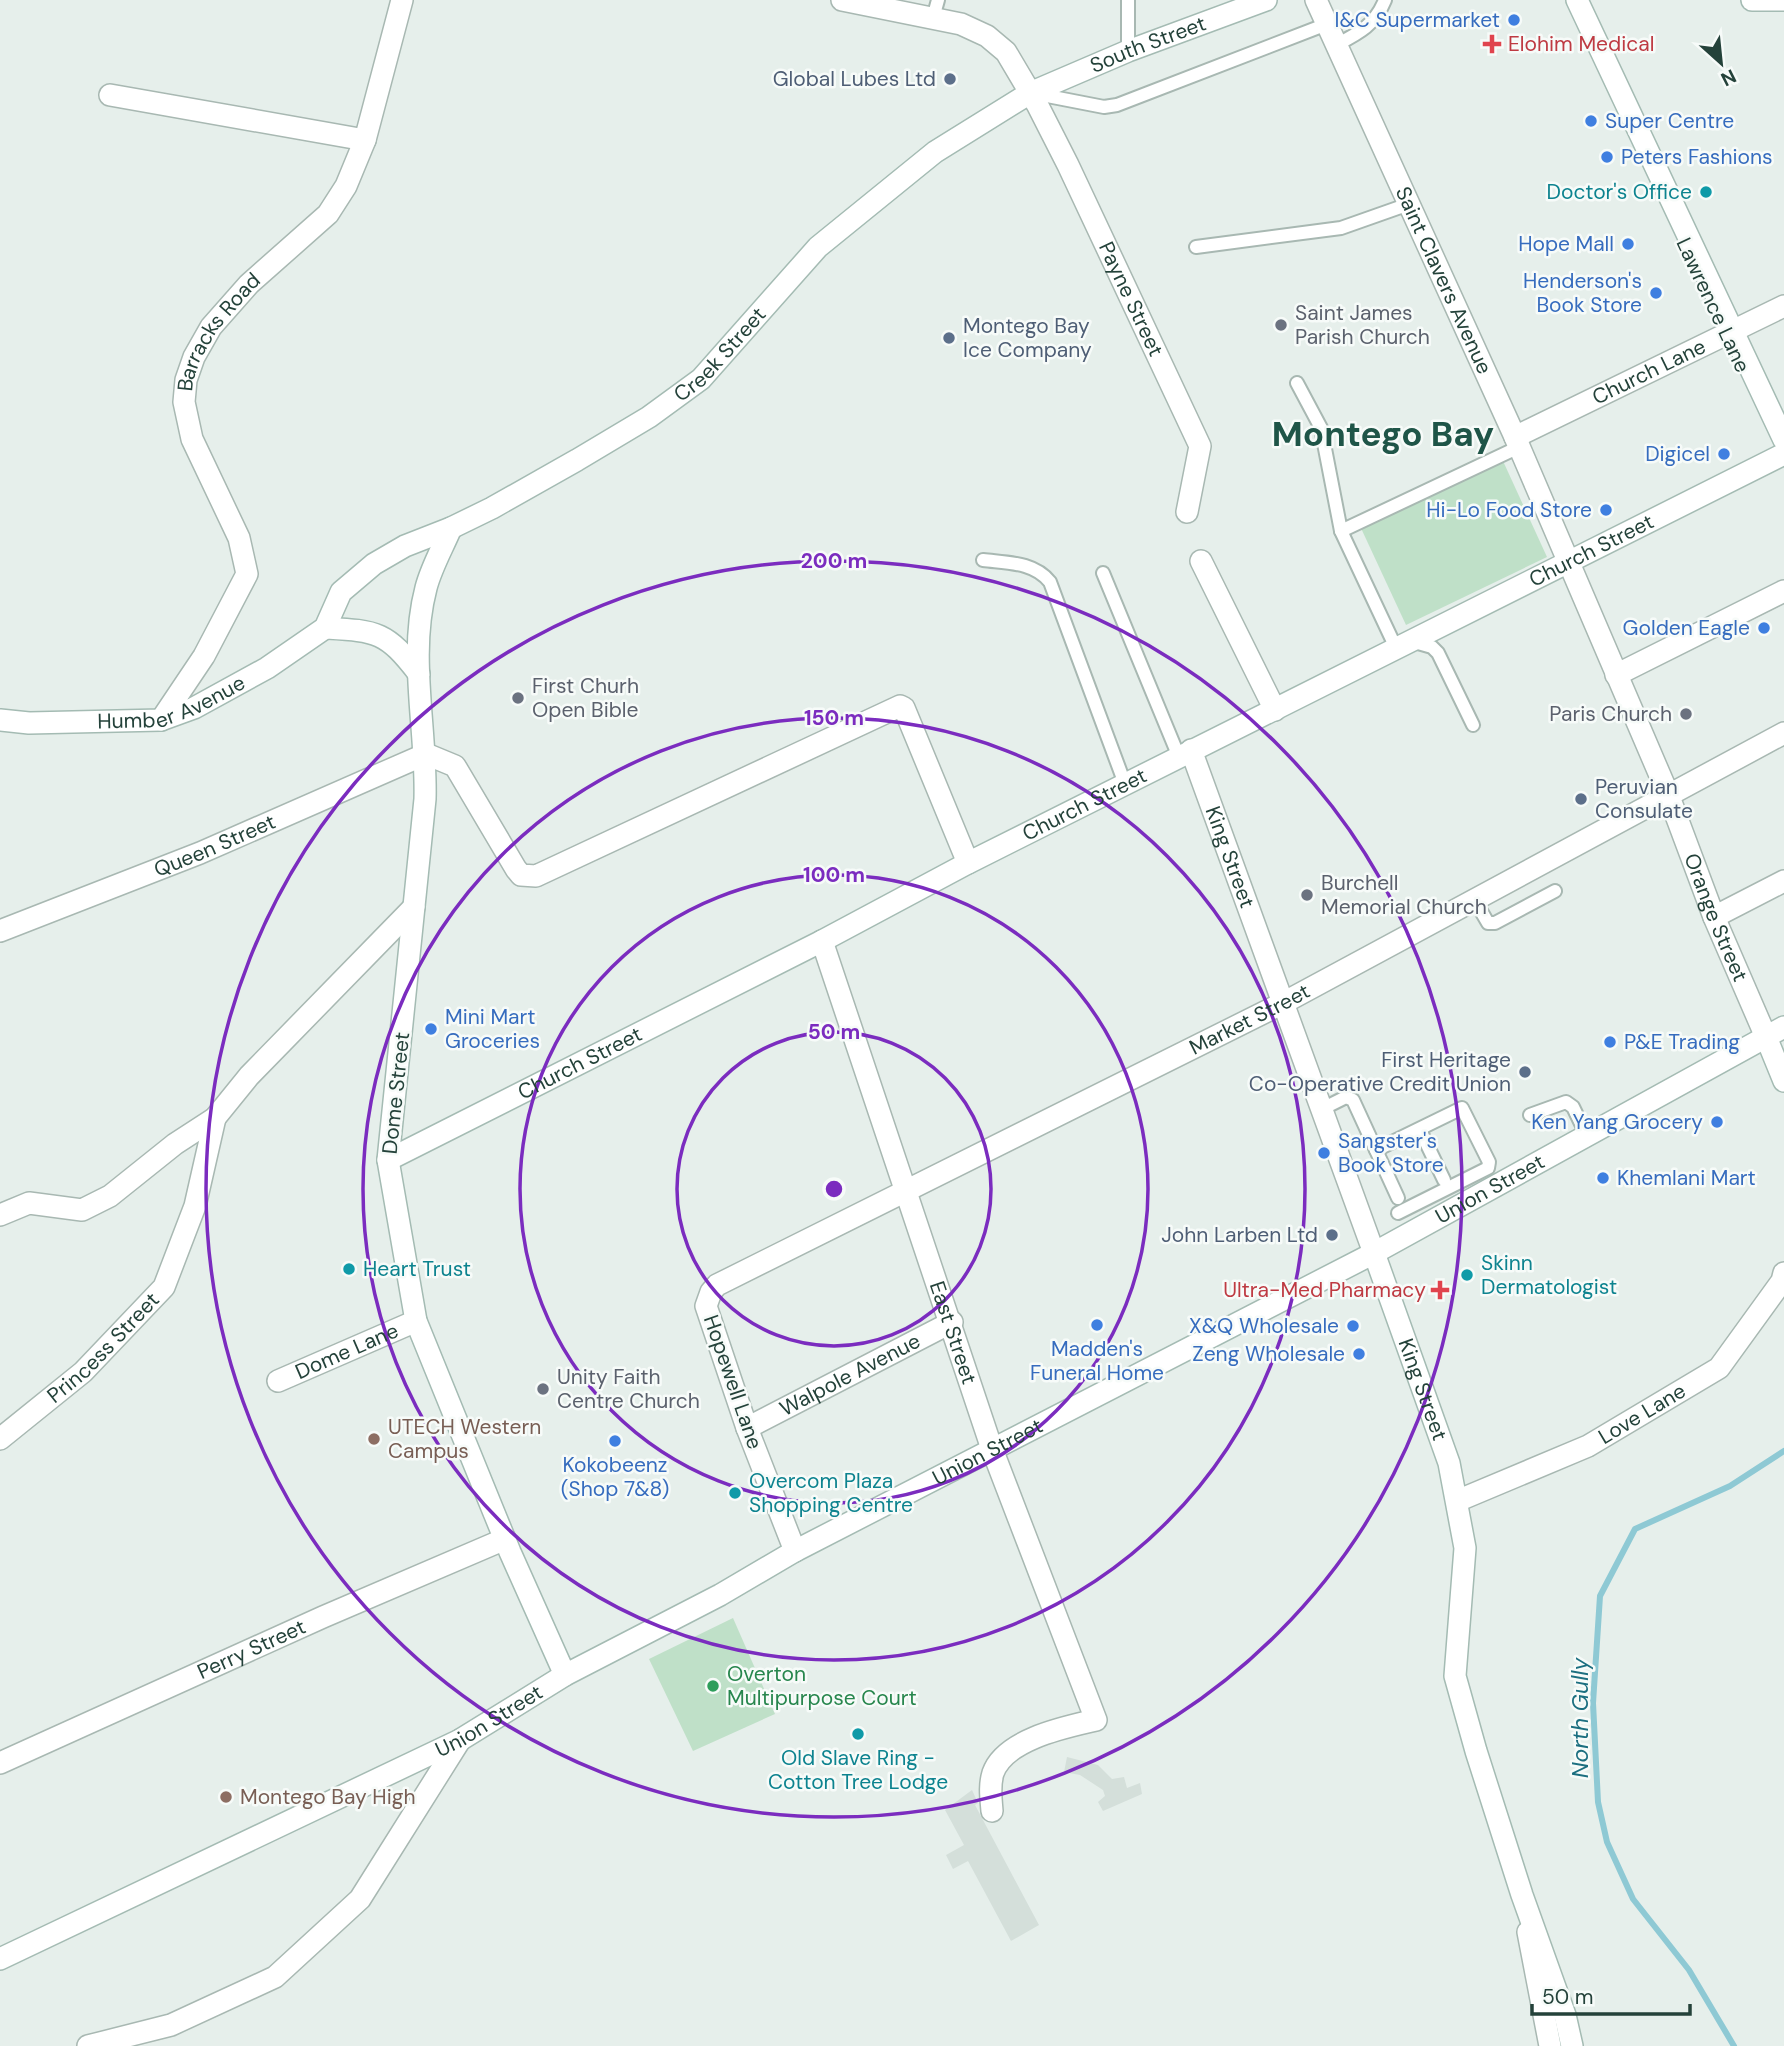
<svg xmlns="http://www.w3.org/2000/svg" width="1784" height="2046" font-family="'DM Sans',sans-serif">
<rect width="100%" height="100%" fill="#e6efeb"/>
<g fill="#d4dfda">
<polygon points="1067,1757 1098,1765 1112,1779 1124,1777 1127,1788 1140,1783 1142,1794 1103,1811 1098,1802 1105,1796 1103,1790 1080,1775 1064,1772"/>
<polygon points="972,1790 978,1803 975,1805 1039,1925 1011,1941 968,1861 953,1869 946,1855 964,1845 945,1810"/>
</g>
<g fill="#bfe0c8">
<polygon points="1503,461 1547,557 1406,625 1360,526"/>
<polygon points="733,1618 775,1714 693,1751 649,1659"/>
</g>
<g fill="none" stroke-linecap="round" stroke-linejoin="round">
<polyline stroke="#8ec9d4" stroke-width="6" points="1734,2046 1689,1970 1633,1899 1607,1842 1598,1802 1593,1703 1600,1596 1635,1529 1730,1486 1784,1451"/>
<g stroke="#a8b8b2" stroke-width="16">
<g id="lane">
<polyline points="933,18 938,0"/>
<path d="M 1336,45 C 1359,33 1375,25 1385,0"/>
<polyline points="1128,51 1128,0"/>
<polyline points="1032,93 1104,107 1117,105 1327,24"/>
<polyline points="1196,247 1341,228 1409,204"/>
<polyline points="1297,383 1321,428 1341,531 1396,648"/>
<polyline points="1341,531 1519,447"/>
<path d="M 983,560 C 1008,563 1034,562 1050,582 L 1125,784"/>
<polyline points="1103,573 1179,757"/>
<polyline points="1411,641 1432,647 1438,653 1473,725"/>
<polyline points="1474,899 1488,923 1495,923 1555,891"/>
<polyline points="1322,1109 1346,1097 1353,1100 1398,1198"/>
<polyline points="1530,1115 1566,1102 1573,1107 1587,1136"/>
<polyline points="1420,1130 1444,1180"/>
<polyline points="1376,1150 1462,1108 1489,1162 1488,1168 1398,1213"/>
</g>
</g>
<g stroke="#a8b8b2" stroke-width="24">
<g id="street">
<path id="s1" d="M 842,0 L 961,24 L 987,36 L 1006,52 L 1038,106 L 1068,165 L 1200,446 L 1187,512"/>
<path id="s2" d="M 1316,0 L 1515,437 L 1668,794 L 1714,917 L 1766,1037"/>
<polyline points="110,95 365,140"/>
<path id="s3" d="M 1515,437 L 1784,306"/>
<polyline points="1201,561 1275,710"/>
<polyline points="1616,675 1784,591"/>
<path id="s4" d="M 161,720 L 204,656 L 247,574 L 239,538 L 192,439 L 184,402 L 186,380 L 194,357 L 211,327 L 249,284 L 328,214 L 346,186 L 365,140 L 402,0"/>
<path id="s5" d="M 1191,750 L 1374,1253"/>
<polyline points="1714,917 1784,881"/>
<path id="s6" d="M 0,931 L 200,853 L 426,754 L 455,766 L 516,869 L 521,875 L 536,876 L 900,706 L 904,708 L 968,863"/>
<path id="s7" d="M 822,941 L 992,1449 L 1096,1720 C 1066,1727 1005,1739 993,1773 C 989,1786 991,1798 992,1811"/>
<polyline points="0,1215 29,1203 82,1210 110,1196 175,1144 215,1118 249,1076 414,907"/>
<path id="s8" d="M 278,1381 L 416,1321"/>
<path id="s9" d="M 747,1428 L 952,1322"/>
<path id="s10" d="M 0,1439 L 83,1372 L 164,1287 L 195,1206 L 215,1118"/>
<path id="s11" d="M 1457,1501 L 1588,1446 L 1719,1368 L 1782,1281 L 1784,1273"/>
<path id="s12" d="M 795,1551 L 747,1428 L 706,1306 L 711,1292 L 717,1285 L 1285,1002 L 1784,733"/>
<path id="s13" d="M 0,1763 L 323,1617 L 505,1539"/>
<polyline points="1528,1932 1550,2046"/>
<polyline points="88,2046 171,2025 275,1977 360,1899 460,1740"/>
</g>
</g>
<g stroke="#a4bbb3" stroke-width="24">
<g id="secondary">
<polyline points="1577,0 1784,440"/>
<polyline points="1752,0 1784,0"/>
<path d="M 451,528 C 443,547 431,568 426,588 C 408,656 427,730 425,799 L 388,1160 L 416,1321 L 510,1552 L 565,1675"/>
<path d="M 325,628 C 377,631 386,631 419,674"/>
<path id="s14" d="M 0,720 L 29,723 L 161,720 L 194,708 L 267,668 L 325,628 L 341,592 L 374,564 L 405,546 L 451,528 L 492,508 L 577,460 L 649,417 L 701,379 L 818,247 L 935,152 L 1030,93 L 1128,51 L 1266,0"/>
<polyline points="1766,1037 1784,1081"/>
<path id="s15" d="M 388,1160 L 822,941 L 968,863 L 1784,454"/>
<path id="s16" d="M 1374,1253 L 1449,1463 L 1465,1548 L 1455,1676 L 1476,1751 L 1522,1895 L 1565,2015 L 1572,2046"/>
<path id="s17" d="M 0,1959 L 460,1740 L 565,1675 L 720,1595 L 795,1551 L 1374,1253 L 1784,1027"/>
</g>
</g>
<use href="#lane" stroke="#fff" stroke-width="12"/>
<use href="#street" stroke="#fff" stroke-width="21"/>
<use href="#secondary" stroke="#fff" stroke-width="21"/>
</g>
<g fill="none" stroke="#7b2cbf" stroke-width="3.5">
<circle cx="834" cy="1189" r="157"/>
<circle cx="834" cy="1189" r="314"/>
<circle cx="834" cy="1189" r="471"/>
<circle cx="834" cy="1189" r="628"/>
</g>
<g fill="#3f7fe0" stroke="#f7fbf9" stroke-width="2.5">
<circle cx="1514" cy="20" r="7"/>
<circle cx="1591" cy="121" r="7"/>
<circle cx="1607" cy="157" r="7"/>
<circle cx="1628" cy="244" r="7"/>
<circle cx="1656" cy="293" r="7"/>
<circle cx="1724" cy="454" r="7"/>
<circle cx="1606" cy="510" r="7"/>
<circle cx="1764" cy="628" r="7"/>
<circle cx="431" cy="1029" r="7"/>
<circle cx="1610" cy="1042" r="7"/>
<circle cx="1717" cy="1122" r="7"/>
<circle cx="1324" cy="1153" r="7"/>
<circle cx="1603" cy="1178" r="7"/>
<circle cx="1097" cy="1325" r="7"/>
<circle cx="1353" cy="1326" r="7"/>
<circle cx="1359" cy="1354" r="7"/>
<circle cx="615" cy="1441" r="7"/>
</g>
<g fill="#e0444e" stroke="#f7fbf9" stroke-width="2.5">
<path d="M1488.5 33.5h7v7h7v7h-7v7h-7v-7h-7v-7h7z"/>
<path d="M1436.5 1279.5h7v7h7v7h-7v7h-7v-7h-7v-7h7z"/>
</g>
<g fill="#5c6f8a" stroke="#f7fbf9" stroke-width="2.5">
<circle cx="950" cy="79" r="7"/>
<circle cx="949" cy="338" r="7"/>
<circle cx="1581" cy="799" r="7"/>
<circle cx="1525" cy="1072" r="7"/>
<circle cx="1332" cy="1235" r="7"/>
</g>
<g fill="#0f9aa8" stroke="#f7fbf9" stroke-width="2.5">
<circle cx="1706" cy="192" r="7"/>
<circle cx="349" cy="1269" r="7"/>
<circle cx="1467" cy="1275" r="7"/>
<circle cx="735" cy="1493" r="7"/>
<circle cx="858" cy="1734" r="7"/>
</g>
<g fill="#6b7280" stroke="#f7fbf9" stroke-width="2.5">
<circle cx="1281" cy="325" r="7"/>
<circle cx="518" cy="698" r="7"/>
<circle cx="1686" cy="714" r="7"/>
<circle cx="1307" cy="895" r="7"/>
<circle cx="543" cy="1389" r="7"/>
</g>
<g fill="#8d6e63" stroke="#f7fbf9" stroke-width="2.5">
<circle cx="374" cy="1439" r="7"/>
<circle cx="226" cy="1797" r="7"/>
</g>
<circle fill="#2e9e5b" stroke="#f7fbf9" stroke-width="2.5" cx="713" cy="1686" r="7"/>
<g text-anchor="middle" stroke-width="5" stroke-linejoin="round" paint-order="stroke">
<g font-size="21" fill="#366cbe" stroke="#f7fbf9" text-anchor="end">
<text x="1500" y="27">I&amp;C Supermarket</text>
<text x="1605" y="128" text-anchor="start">Super Centre</text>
<text x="1621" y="164" text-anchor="start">Peters Fashions</text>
<text x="1614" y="251">Hope Mall</text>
<text x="1642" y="288">Henderson's<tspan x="1642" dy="24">Book Store</tspan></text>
<text x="1710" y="461">Digicel</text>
<text x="1592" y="517">Hi-Lo Food Store</text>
<text x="1750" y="635">Golden Eagle</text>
<text x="445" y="1024" text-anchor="start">Mini Mart<tspan x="445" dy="24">Groceries</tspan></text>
<text x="1624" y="1049" text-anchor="start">P&amp;E Trading</text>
<text x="1703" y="1129">Ken Yang Grocery</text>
<text x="1338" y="1148" text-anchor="start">Sangster's<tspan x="1338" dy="24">Book Store</tspan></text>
<text x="1617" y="1185" text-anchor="start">Khemlani Mart</text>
<text x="1339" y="1333">X&amp;Q Wholesale</text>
<text x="1097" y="1356" text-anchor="middle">Madden's<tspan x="1097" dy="24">Funeral Home</tspan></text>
<text x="1345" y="1361">Zeng Wholesale</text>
<text x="615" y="1472" text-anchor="middle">Kokobeenz<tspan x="615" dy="24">(Shop 7&amp;8)</tspan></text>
</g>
<g font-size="21" fill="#be3a42" stroke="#f7fbf9" text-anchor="start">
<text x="1508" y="51">Elohim Medical</text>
<text x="1426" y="1297" text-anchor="end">Ultra-Med Pharmacy</text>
</g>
<g font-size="21" fill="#24423a" stroke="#f7fbf9">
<text dy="7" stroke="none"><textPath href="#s14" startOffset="1376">South Street</textPath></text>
<text dy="7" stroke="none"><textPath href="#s2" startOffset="308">Saint Clavers Avenue</textPath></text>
<text dy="7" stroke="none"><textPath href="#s1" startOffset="452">Payne Street</textPath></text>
<text transform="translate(1713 305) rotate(65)" y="7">Lawrence Lane</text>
<text dy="7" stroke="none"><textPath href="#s4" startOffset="434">Barracks Road</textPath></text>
<text dy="7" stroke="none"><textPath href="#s14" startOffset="840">Creek Street</textPath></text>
<text dy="7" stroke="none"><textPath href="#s3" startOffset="149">Church Lane</textPath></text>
<text dy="7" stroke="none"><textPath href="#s15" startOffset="1349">Church Street</textPath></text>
<text dy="7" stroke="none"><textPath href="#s14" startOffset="175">Humber Avenue</textPath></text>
<text dy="7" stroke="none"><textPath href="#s15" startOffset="782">Church Street</textPath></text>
<text dy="7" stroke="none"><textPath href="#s6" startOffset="231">Queen Street</textPath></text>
<text dy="7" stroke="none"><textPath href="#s5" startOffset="114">King Street</textPath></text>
<text dy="7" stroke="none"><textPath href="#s2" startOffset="1001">Orange Street</textPath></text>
<text dy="7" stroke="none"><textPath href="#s12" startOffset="880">Market Street</textPath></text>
<text dy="7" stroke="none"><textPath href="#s15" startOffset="215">Church Street</textPath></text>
<text transform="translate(396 1093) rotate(-84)" y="7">Dome Street</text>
<text dy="7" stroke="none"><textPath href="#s17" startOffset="1678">Union Street</textPath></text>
<text dy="7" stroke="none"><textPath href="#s7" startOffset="413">East Street</textPath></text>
<text dy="7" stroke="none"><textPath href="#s10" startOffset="138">Princess Street</textPath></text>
<text dy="7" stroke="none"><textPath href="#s8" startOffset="75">Dome Lane</textPath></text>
<text dy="7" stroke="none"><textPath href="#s9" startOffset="116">Walpole Avenue</textPath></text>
<text transform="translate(733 1382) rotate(71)" y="7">Hopewell Lane</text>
<text dy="7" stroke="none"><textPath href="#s16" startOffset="145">King Street</textPath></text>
<text dy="7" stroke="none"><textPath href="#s11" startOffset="205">Love Lane</textPath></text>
<text dy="7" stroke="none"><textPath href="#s17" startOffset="1111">Union Street</textPath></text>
<text dy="7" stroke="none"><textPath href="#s13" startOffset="276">Perry Street</textPath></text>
<text dy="7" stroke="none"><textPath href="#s17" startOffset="544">Union Street</textPath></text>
</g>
<g font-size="21" fill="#4e5e75" stroke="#f7fbf9" text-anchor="end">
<text x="936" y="86">Global Lubes Ltd</text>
<text x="963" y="333" text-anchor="start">Montego Bay<tspan x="963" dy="24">Ice Company</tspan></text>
<text x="1595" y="794" text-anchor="start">Peruvian<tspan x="1595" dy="24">Consulate</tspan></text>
<text x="1511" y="1067">First Heritage<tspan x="1511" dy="24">Co-Operative Credit Union</tspan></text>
<text x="1318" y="1242">John Larben Ltd</text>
</g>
<g font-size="21" fill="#0d838f" stroke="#f7fbf9" text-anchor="start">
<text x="1692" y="199" text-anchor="end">Doctor's Office</text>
<text x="1481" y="1270">Skinn<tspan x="1481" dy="24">Dermatologist</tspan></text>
<text x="363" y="1276">Heart Trust</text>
<text x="749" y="1488">Overcom Plaza<tspan x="749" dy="24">Shopping Centre</tspan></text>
<text x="858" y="1765" text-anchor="middle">Old Slave Ring -<tspan x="858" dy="24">Cotton Tree Lodge</tspan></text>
</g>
<g font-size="21" fill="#5b616d" stroke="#f7fbf9" text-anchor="start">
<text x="1295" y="320">Saint James<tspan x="1295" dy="24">Parish Church</tspan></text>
<text x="532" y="693">First Churh<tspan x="532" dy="24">Open Bible</tspan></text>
<text x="1672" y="721" text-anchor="end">Paris Church</text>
<text x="1321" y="890">Burchell<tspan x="1321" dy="24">Memorial Church</tspan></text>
<text x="557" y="1384">Unity Faith<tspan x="557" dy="24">Centre Church</tspan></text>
</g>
<g font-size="21" fill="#785e54" stroke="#f7fbf9" text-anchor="start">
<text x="388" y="1434">UTECH Western<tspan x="388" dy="24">Campus</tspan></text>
<text x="240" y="1804">Montego Bay High</text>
</g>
<g font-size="21" fill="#27864d" stroke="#f7fbf9" text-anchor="start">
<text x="727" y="1681">Overton<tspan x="727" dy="24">Multipurpose Court</tspan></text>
</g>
<g font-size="23" font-style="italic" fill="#1c6f80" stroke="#f7fbf9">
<text transform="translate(1580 1718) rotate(-90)" y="8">North Gully</text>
</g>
<g font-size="35" font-weight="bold" fill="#1f5548" stroke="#f7fbf9">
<text x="1383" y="446">Montego Bay</text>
</g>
</g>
<circle cx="834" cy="1189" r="10" fill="#7b2cbf" stroke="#f7fbf9" stroke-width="3.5"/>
<g font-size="21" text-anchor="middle" font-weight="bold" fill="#7b2cbf" stroke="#f7fbf9" stroke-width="5" stroke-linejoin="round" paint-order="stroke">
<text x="834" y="568">200 m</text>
<text x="834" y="725">150 m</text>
<text x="834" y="882">100 m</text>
<text x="834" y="1039">50 m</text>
</g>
<g transform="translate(1721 63) rotate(153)" stroke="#f7fbf9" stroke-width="5" paint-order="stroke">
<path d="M0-5L12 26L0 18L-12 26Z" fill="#24423a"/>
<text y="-10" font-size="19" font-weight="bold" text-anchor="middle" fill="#24423a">N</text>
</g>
<path d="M1532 2004v10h158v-10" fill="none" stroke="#24423a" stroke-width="3.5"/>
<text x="1542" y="2004" font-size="21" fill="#24423a" stroke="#f7fbf9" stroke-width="5" paint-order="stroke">50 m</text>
</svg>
